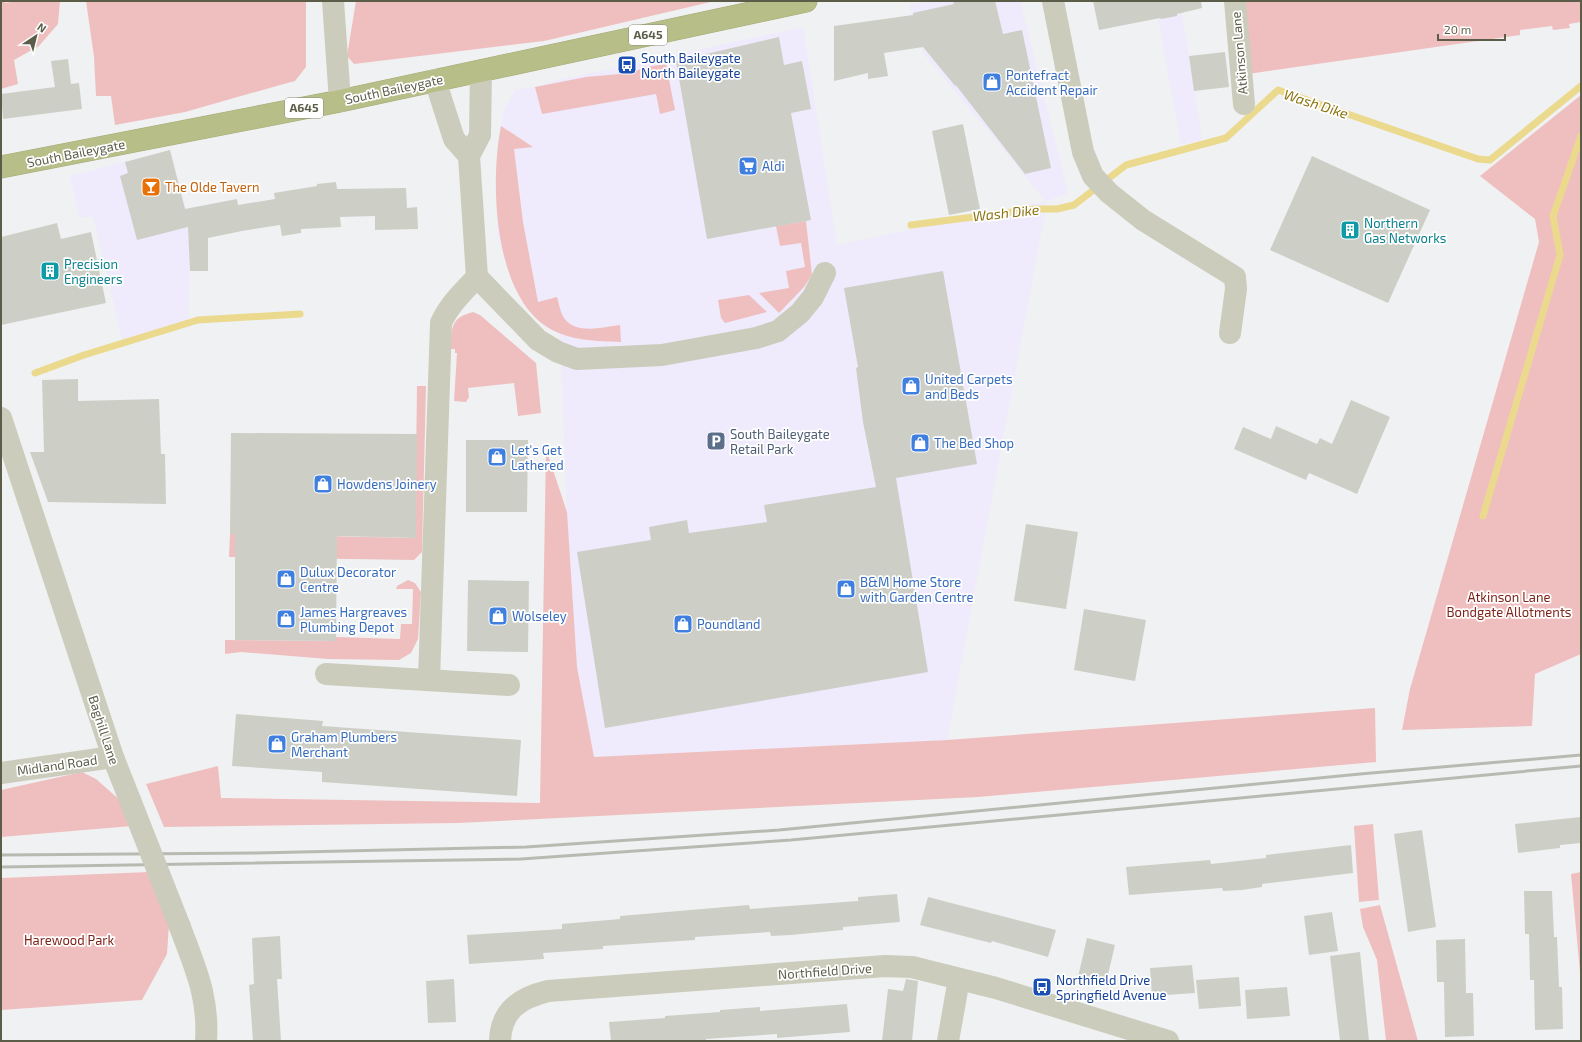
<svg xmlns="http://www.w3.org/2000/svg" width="1582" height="1042" font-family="'Exo 2',sans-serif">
<rect width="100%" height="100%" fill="#f0f1f2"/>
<g fill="#efeafc">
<polygon points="930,1 1020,1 1068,193 1047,201 947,740 594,757 577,667 567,512 560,333 548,328 538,320 523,303 510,275 498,235 496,189 498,143 504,110 515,90 535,87 559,80 803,27 837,245 1046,201 923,53 909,5"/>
<polygon points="1155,1 1180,1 1202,140 1181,144"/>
<polygon points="170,150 188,216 190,271 188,327 122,339 93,216 80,218 70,176"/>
</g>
<g fill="#efbfc0">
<polygon points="1,1 5,1 5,3 16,1 60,1 58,24 39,46 14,60 18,84 1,89"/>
<polygon points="86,1 306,1 306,67 295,81 280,85 185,112 115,125 111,96 96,96 94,57"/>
<polygon points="356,1 715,1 544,41 354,64 347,56"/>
<polygon points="1244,1 1581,1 1581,22 1569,24 1570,28 1553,30 1552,26 1520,30 1520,35 1248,74"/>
<polygon points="666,64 675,110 660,114 656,94 542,114 535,87 586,77 631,73 645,67"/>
<polygon points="1581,95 1581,654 1535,674 1532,726 1402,730 1410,689 1539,242 1535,219 1480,176"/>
<path d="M 501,126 L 533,147 L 514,149 L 523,222 L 538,302 L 557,297 C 559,303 560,312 564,318 C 576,335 603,327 620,325 L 621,342 C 597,341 569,341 547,327 C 493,292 490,182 501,126 Z"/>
<polygon points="806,221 812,275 804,287 779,313 759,293 789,288 786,271 805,267 801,243 780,246 776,226"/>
<polygon points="749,295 767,312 725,323 721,318 718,300"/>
<path d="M 473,312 L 480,315 L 536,363 L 541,413 L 518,416 L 514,383 L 468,388 L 469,397 L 466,402 L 454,401 L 457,353 L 455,353 L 455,349 L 450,349 C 452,328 450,318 473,312 Z"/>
<polygon points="417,386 426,386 422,552 414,560 229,557 230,534 415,538"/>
<polygon points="546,449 567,512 577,667 594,757 947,740 1375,708 1376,762 978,797 458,823 164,827 146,784 218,766 221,798 540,803"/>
<polygon points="408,580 415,583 421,592 418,639 411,653 399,660 328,659 241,652 225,654 225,640 336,641 336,637 400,639 401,624 412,624 413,589 396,589 397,586"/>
<polygon points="82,772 96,779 122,802 132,826 1,837 1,790"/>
<polygon points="1373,824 1379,900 1359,902 1354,826"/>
<polygon points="149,872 169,924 167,954 142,1000 1,1010 1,878"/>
<polygon points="1581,872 1581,983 1571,874"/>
<polygon points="1380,905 1418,1041 1386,1041 1377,960 1363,927 1360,909"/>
</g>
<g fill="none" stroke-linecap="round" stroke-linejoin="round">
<g stroke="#ebd98d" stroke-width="7">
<polyline points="911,225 1035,209 1057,209 1074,205 1126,165 1226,138 1278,90 1478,159 1490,160 1581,86"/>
<polyline points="35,373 84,355 198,320 300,314"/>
<polyline points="1483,516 1560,255 1553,216 1581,136"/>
</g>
</g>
<g fill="#cdcfc7">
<polygon points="953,1 995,1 1003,34 1022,30 1051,168 1025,174 955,84 956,87 923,47 884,53 888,76 868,79 868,73 834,81 834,26 913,15 913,13 954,4"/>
<polygon points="1093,1 1201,1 1202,8 1177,14 1177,16 1161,19 1160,18 1099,30"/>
<polygon points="779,37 784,65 802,61 811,109 791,113 811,220 707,239 676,61"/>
<polygon points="1225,52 1229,87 1194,91 1189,56"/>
<polygon points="68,59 71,84 79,83 82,109 3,119 1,94 55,87 51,61"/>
<polygon points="963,124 980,209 949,215 932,131"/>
<polygon points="170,150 185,209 237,199 238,205 275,199 274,193 317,186 317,184 336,182 337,189 406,188 407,208 417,207 418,229 375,230 375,216 340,217 341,227 301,229 301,233 282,236 280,225 242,231 208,238 208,271 190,271 188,227 137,240 120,176 128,173 125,162"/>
<polygon points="1312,156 1430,210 1388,303 1270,250"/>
<polygon points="57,223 61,239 91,232 106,303 1,325 1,237"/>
<polygon points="943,271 977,464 896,478 928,672 605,728 577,552 651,540 649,527 687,520 689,533 767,522 764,505 876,487 863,422 856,368 858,367 844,288"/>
<polygon points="78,379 78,401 159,399 161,454 165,454 166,504 48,502 30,452 44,452 42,380"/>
<polygon points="1351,400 1390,417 1357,494 1309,473 1306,480 1234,449 1243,427 1271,439 1276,426 1317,444 1320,438 1332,444"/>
<polygon points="231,433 417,434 416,538 337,536 336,641 235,640 235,534 230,534"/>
<polygon points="466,440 528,440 527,512 466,512"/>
<polygon points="1026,524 1078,532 1066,609 1014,601"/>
<polygon points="468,580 529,581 528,652 467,651"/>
<polygon points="1084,609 1146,620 1135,681 1074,670"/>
<polygon points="236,714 323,721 322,726 521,740 517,796 322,782 322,772 232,766"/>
<polygon points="1581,817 1581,843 1560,845 1560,848 1518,853 1515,824"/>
<polygon points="1422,830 1436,927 1408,932 1394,834"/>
<polygon points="1351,845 1353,873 1262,884 1262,887 1242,890 1223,891 1222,888 1129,895 1126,867 1210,860 1211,864 1266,858 1266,855"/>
<polygon points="1524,891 1552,891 1554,937 1557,937 1559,987 1562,987 1563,1029 1535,1030 1534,980 1530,980 1529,934 1525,934"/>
<polygon points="897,894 900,922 843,927 843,930 791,935 771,936 770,932 695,937 695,940 603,946 603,949 543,953 544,959 469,964 467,935 562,929 562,924 620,919 620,916 749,905 750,909 858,901 858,897"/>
<polygon points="928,897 1056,930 1048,957 992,941 991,943 920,925"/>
<polygon points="1332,912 1338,951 1309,955 1304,916"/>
<polygon points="280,936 282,979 277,979 281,1041 253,1041 249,985 254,984 252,938"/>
<polygon points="1087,938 1115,945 1106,983 1078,977"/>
<polygon points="1465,939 1466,993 1473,993 1474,1036 1445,1037 1444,982 1437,982 1436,940"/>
<polygon points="1360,952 1369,1041 1340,1041 1330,956"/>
<polygon points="1192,965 1195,993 1152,996 1150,968"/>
<polygon points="1239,977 1241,1006 1199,1009 1196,980"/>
<polygon points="454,979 456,1022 428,1023 426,981"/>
<polygon points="906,979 918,981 912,1041 882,1041 888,989 903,991"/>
<polygon points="1287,987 1290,1016 1247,1019 1245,990"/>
<polygon points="847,1004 850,1032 777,1038 777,1034 706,1039 706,1041 611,1041 609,1022 665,1018 665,1016 720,1012 720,1010 760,1007 760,1011"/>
</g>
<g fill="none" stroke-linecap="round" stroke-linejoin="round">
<g stroke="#a3aa73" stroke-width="23">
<polyline id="highway" points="1,167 340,101 806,1"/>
</g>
<g stroke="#cbccbb" stroke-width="22">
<polyline points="333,1 340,101"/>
<polyline points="1053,1 1083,152 1093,176 1109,193 1143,220 1235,277 1236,289 1230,333"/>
<polyline points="1235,1 1244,104"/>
<polyline points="435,80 454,139 469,156"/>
<polyline points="477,277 538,340 558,352 577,359 662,355 756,338 778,331 800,313 813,297 825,273"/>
<polyline points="1,418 113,757 130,800"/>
<polyline points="326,674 509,685"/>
<path d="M 429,680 L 441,323 C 449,305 463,292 477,277 L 469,156 L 480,135 L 481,71"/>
<polyline points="1,773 113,757"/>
<path d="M 180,927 C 195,968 209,996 206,1041"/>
<path d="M 500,1041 C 501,1010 520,998 548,991 L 885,966 L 912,967 L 996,988 L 1168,1041"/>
<polyline points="948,1041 959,979"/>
</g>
<use href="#highway" stroke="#b8be88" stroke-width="22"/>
<g stroke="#b8bab2" stroke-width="3">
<polyline points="1,855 256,853 526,847 779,830 1360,774 1581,755"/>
<polyline points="1,867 521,859 791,840 1581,766"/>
</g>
<polyline stroke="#cbccbb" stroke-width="22" points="130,800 180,927"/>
</g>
<defs>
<g id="bus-square" transform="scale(1)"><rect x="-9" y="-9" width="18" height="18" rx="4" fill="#1a4fb4" stroke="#fff"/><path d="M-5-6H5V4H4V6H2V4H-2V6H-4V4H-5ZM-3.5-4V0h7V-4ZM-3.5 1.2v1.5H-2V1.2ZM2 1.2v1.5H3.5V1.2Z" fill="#fff"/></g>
<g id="shop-square" transform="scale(1)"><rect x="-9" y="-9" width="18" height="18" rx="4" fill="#3f7fe0" stroke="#fff"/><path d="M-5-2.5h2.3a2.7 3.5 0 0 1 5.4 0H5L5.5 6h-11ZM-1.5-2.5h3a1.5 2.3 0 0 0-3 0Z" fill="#fff"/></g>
<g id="supermarket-square" transform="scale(1)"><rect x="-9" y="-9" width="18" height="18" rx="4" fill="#3f7fe0" stroke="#fff"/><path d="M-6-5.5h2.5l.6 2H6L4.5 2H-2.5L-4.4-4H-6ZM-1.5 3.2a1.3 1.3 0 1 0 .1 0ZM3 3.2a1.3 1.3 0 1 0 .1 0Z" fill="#fff"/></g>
<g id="bar-square" transform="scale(1)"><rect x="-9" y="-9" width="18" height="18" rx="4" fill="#e8710a" stroke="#fff"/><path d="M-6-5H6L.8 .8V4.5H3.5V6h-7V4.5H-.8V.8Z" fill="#fff"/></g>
<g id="building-square" transform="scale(1)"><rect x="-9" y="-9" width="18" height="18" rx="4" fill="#0f9aa8" stroke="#fff"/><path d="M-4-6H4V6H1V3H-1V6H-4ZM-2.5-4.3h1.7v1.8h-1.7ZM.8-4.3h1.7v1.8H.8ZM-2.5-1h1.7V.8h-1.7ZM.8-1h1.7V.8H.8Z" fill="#fff"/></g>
<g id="parking-square" transform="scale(1)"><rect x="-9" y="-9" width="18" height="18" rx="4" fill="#5c6f8a" stroke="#fff"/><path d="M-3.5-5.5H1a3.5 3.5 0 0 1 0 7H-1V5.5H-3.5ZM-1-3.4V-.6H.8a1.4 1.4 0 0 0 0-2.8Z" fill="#fff"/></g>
</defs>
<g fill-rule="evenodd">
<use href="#bus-square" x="627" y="65"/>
<use href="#shop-square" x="992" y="82"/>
<use href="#supermarket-square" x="748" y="166"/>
<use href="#bar-square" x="151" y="187"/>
<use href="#building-square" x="1350" y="230"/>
<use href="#building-square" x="50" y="271"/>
<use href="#shop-square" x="911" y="386"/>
<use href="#parking-square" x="716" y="441"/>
<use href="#shop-square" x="920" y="443"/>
<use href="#shop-square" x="497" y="457"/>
<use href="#shop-square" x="323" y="484"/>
<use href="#shop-square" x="286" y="579"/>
<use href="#shop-square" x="846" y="589"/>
<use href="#shop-square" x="498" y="616"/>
<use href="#shop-square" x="286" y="619"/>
<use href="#shop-square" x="683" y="624"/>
<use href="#shop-square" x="277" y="744"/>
<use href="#bus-square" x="1042" y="987"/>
</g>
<g text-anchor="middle" stroke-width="3.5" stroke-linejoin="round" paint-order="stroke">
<g fill="#fff" stroke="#8d8e7f" stroke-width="1">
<rect x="629" y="25" width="38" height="20" rx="3"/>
<rect x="285" y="98" width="38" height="20" rx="3"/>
</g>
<g font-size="12" font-weight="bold" fill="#5c5d48">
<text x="648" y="39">A645</text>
<text x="304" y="112">A645</text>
</g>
<g font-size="13" fill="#5c5d48" stroke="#fff">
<text transform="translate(1239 53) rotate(-95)" y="5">Atkinson Lane</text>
<text transform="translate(394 89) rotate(-12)" y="5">South Baileygate</text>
<text transform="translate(76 153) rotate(-11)" y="5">South Baileygate</text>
<text transform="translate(104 730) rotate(72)" y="5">Baghill Lane</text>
<text transform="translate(57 765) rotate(-8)" y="5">Midland Road</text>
<text transform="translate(825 971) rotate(-4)" y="5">Northfield Drive</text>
</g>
<g font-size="13" fill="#164399" stroke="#fff" text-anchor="start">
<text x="641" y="63">South Baileygate<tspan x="641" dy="15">North Baileygate</tspan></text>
<text x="1056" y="985">Northfield Drive<tspan x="1056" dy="15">Springfield Avenue</tspan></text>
</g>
<g font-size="13" fill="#366cbe" stroke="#fff" text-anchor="start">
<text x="1006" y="80">Pontefract<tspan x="1006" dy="15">Accident Repair</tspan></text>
<text x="762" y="171">Aldi</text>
<text x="925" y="384">United Carpets<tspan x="925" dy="15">and Beds</tspan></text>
<text x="934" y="448">The Bed Shop</text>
<text x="511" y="455">Let's Get<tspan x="511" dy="15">Lathered</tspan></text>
<text x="337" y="489">Howdens Joinery</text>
<text x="300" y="577">Dulux Decorator<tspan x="300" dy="15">Centre</tspan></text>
<text x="860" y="587">B&amp;M Home Store<tspan x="860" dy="15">with Garden Centre</tspan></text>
<text x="300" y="617">James Hargreaves<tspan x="300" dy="15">Plumbing Depot</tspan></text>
<text x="512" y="621">Wolseley</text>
<text x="697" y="629">Poundland</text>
<text x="291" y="742">Graham Plumbers<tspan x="291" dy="15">Merchant</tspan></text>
</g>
<g font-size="13" fill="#c56008" stroke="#fff" text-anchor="start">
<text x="165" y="192">The Olde Tavern</text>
</g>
<g font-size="13" fill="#0d838f" stroke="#fff" text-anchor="start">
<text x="1364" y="228">Northern<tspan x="1364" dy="15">Gas Networks</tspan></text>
<text x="64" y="269">Precision<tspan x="64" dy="15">Engineers</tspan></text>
</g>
<g font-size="13" fill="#4e5e75" stroke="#fff" text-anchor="start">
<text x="730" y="439">South Baileygate<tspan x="730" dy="15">Retail Park</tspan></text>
</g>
<g font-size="13" fill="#7f2218" stroke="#fff">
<text x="1509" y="602">Atkinson Lane<tspan x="1509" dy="15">Bondgate Allotments</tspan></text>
<text x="69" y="945">Harewood Park</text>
</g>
<g font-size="14" font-style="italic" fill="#8b730f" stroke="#fff">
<text transform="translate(1316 104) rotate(18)" y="5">Wash Dike</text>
<text transform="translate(1006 213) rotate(-6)" y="5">Wash Dike</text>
</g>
</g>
<rect width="1582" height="1042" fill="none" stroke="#5c5d48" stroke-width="4"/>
<g transform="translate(36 36) rotate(35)" stroke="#ffffff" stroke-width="3" paint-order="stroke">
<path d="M0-3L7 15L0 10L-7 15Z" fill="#5c5d48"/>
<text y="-6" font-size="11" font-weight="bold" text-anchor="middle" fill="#5c5d48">N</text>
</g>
<path d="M1438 34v6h67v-6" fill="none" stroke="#5c5d48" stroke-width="2"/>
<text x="1444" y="34" font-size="12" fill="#5c5d48" stroke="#ffffff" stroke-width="3" paint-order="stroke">20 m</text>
</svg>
